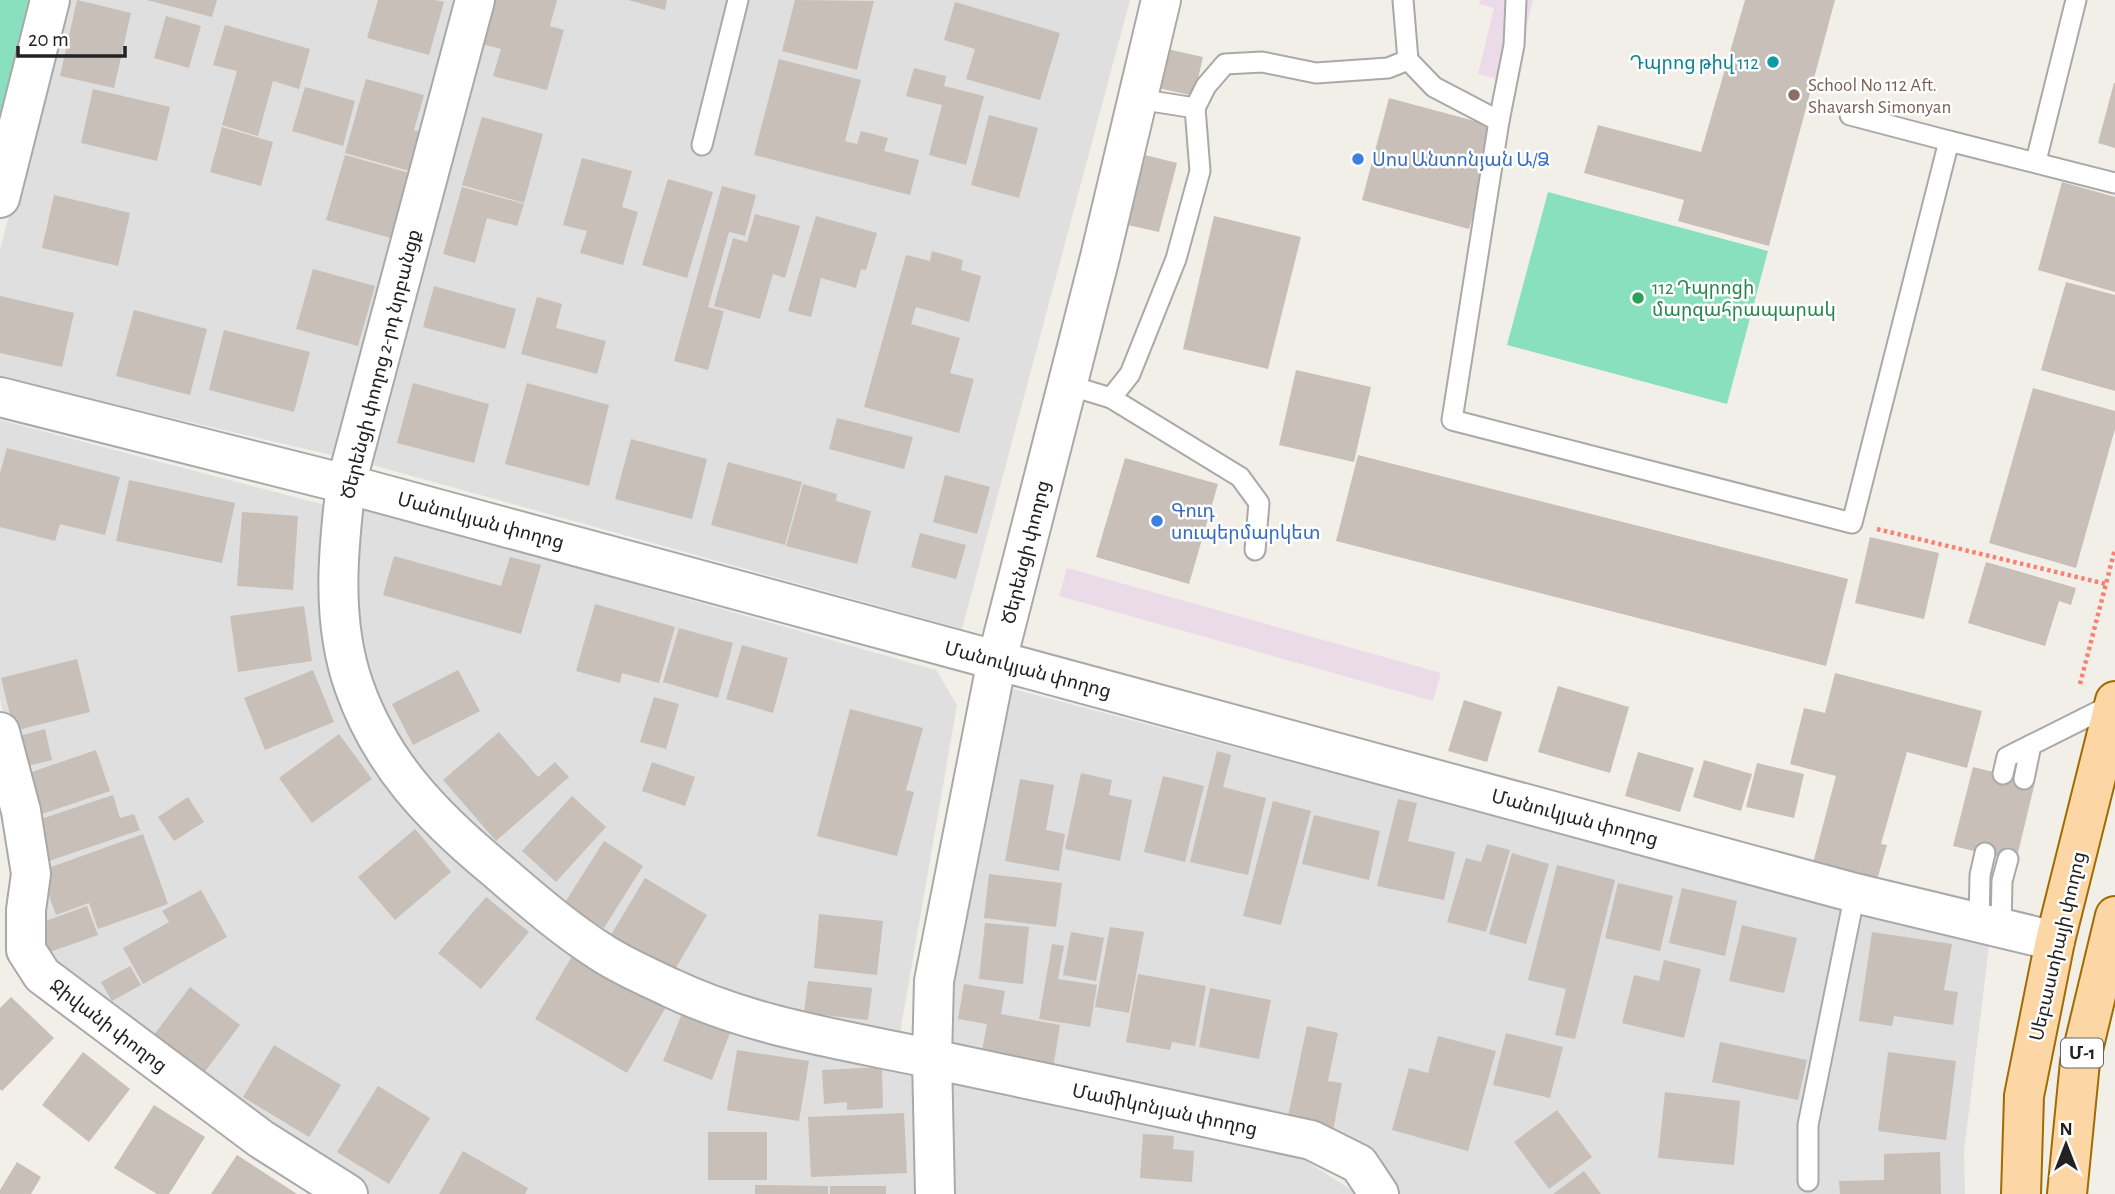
<svg xmlns="http://www.w3.org/2000/svg" width="2115" height="1194" font-family="'Alegreya Sans','Noto Sans Armenian',sans-serif">
<rect width="100%" height="100%" fill="#f2efe9"/>
<g fill="#e0dfdf">
<polygon points="64,0 462,0 340,457 0,378 0,250"/>
<polygon points="484,0 1130,0 962,629 365,463"/>
<polygon points="0,420 325,505 346,706 572,946 913,1074 918,1194 366,1194 46,963 37,863 0,699"/>
<polygon points="361,506 936,670 957,705 900,1033 800,1021 667,980 520,877 396,746 352,638"/>
<polygon points="1009,688 1989,946 1964,1152 1965,1194 1387,1194 1381,1157 1259,1119 949,1055 950,978"/>
<polygon points="949,1078 1295,1154 1358,1194 948,1194"/>
</g>
<g fill="#ebdbe8">
<polygon points="1480,0 1533,0 1513,83 1478,74 1494,8 1479,4"/>
<polygon points="1067,568 1441,673 1433,701 1059,596"/>
</g>
<g fill="#88e0be">
<polygon points="0,0 29,0 0,117"/>
<polygon points="1548,192 1768,251 1727,404 1507,345"/>
</g>
<g fill="#c7bfb8">
<polygon points="77,0 131,13 114,88 60,76"/>
<polygon points="147,0 217,0 212,17"/>
<polygon points="378,0 435,0 444,2 429,55 367,38"/>
<polygon points="490,0 557,0 550,26 564,30 547,90 493,76 501,49 478,43"/>
<polygon points="628,0 667,0 665,10"/>
<polygon points="795,0 874,1 857,70 782,51"/>
<polygon points="1745,0 1835,0 1769,246 1678,221 1684,200 1584,173 1598,125 1701,152"/>
<polygon points="955,2 1060,33 1040,100 966,79 975,49 944,40"/>
<polygon points="166,16 201,26 189,68 154,58"/>
<polygon points="225,25 310,49 299,89 273,81 258,136 222,125 237,71 213,65"/>
<polygon points="1167,49 1203,57 1194,96 1158,88"/>
<polygon points="779,59 861,80 845,141 857,144 861,131 888,138 884,151 919,160 910,195 754,155"/>
<polygon points="914,68 946,76 944,86 984,96 966,165 929,155 942,105 906,96"/>
<polygon points="366,79 424,95 414,130 424,133 413,172 345,153"/>
<polygon points="2114,83 2115,83 2115,148 2098,143"/>
<polygon points="305,87 355,101 343,146 292,131"/>
<polygon points="93,89 170,107 157,161 81,143"/>
<polygon points="1389,98 1497,127 1469,229 1362,200"/>
<polygon points="989,115 1038,128 1019,198 971,185"/>
<polygon points="482,117 543,134 524,203 462,185"/>
<polygon points="222,127 273,142 261,186 210,172"/>
<polygon points="345,155 409,173 391,238 326,220"/>
<polygon points="1145,155 1177,163 1159,232 1128,225"/>
<polygon points="582,158 632,171 622,207 638,212 623,265 580,253 587,231 563,225"/>
<polygon points="668,179 713,192 687,278 642,265"/>
<polygon points="2062,182 2115,197 2115,292 2038,270"/>
<polygon points="722,186 756,195 745,236 729,232 708,307 724,311 708,370 674,361"/>
<polygon points="462,187 524,204 517,226 487,218 475,263 443,254"/>
<polygon points="54,195 130,213 118,266 42,248"/>
<polygon points="755,214 800,226 785,278 773,274 760,319 714,306 733,238 747,242"/>
<polygon points="816,216 877,233 866,270 861,269 856,288 821,278 811,317 788,311"/>
<polygon points="1214,216 1301,237 1268,369 1183,349"/>
<polygon points="932,251 963,260 961,270 981,276 969,322 916,307 911,324 960,338 950,373 974,379 959,433 864,407 906,255 930,261"/>
<polygon points="313,269 375,286 358,346 296,329"/>
<polygon points="2066,282 2115,295 2115,391 2041,370"/>
<polygon points="434,286 516,309 505,349 423,327"/>
<polygon points="0,296 74,313 62,367 0,353"/>
<polygon points="537,297 562,304 556,328 606,341 597,374 521,354"/>
<polygon points="134,310 207,329 190,395 116,376"/>
<polygon points="224,330 310,352 294,412 209,390"/>
<polygon points="1296,370 1371,387 1354,462 1279,445"/>
<polygon points="413,383 489,404 474,463 397,443"/>
<polygon points="527,383 609,405 589,486 505,464"/>
<polygon points="2033,388 2115,411 2115,429 2076,568 1989,543"/>
<polygon points="837,418 913,437 904,469 829,449"/>
<polygon points="631,439 707,459 692,519 615,499"/>
<polygon points="7,448 120,477 105,535 60,524 55,541 0,527 0,473"/>
<polygon points="1358,455 1848,579 1826,666 1336,541"/>
<polygon points="1125,458 1218,484 1189,584 1096,557"/>
<polygon points="728,462 802,482 785,545 711,525"/>
<polygon points="945,475 990,487 977,534 933,522"/>
<polygon points="129,480 235,503 222,563 116,541"/>
<polygon points="803,484 837,494 836,501 871,511 857,564 786,546"/>
<polygon points="242,512 298,516 293,590 237,586"/>
<polygon points="920,533 966,545 956,579 911,567"/>
<polygon points="1870,537 1939,553 1924,619 1855,603"/>
<polygon points="394,556 501,586 510,557 541,565 521,634 383,595"/>
<polygon points="1986,562 2076,588 2071,605 2059,601 2045,646 1968,623"/>
<polygon points="595,604 675,627 659,683 622,673 620,683 576,671"/>
<polygon points="304,606 312,661 238,672 230,616"/>
<polygon points="679,628 733,643 718,698 663,682"/>
<polygon points="742,645 788,658 773,713 726,699"/>
<polygon points="77,659 90,712 14,731 1,678"/>
<polygon points="313,670 334,722 265,750 244,698"/>
<polygon points="458,670 480,711 413,745 392,704"/>
<polygon points="1835,673 1982,711 1967,768 1907,752 1881,844 1887,845 1877,880 1813,863 1836,776 1790,764 1804,708 1825,713"/>
<polygon points="1558,686 1629,707 1610,773 1538,752"/>
<polygon points="654,697 679,704 666,749 640,742"/>
<polygon points="1464,700 1502,712 1487,762 1448,751"/>
<polygon points="850,709 923,728 906,790 914,792 897,856 817,836"/>
<polygon points="45,729 52,760 23,767 16,737"/>
<polygon points="499,732 538,777 555,762 569,777 496,841 443,780"/>
<polygon points="339,734 372,779 312,823 279,778"/>
<polygon points="96,750 110,791 36,816 23,775"/>
<polygon points="1217,751 1231,755 1223,787 1266,798 1248,875 1190,862"/>
<polygon points="1638,752 1694,768 1680,812 1625,796"/>
<polygon points="1704,760 1752,774 1741,811 1693,797"/>
<polygon points="652,762 695,777 685,806 642,791"/>
<polygon points="1757,763 1804,774 1794,818 1746,807"/>
<polygon points="1973,767 2035,782 2016,861 1953,846"/>
<polygon points="1081,773 1112,780 1109,795 1132,800 1120,861 1065,849"/>
<polygon points="1163,776 1204,786 1185,862 1144,852"/>
<polygon points="1020,779 1054,785 1046,830 1065,834 1059,871 1005,861"/>
<polygon points="113,795 120,818 134,814 140,830 46,862 32,822"/>
<polygon points="572,796 606,827 556,882 522,851"/>
<polygon points="188,797 204,822 174,841 158,817"/>
<polygon points="1398,799 1417,803 1408,841 1455,852 1444,900 1377,886"/>
<polygon points="1273,801 1311,811 1281,925 1243,916"/>
<polygon points="1314,815 1380,831 1369,880 1302,864"/>
<polygon points="415,829 451,872 395,920 358,877"/>
<polygon points="143,834 168,904 98,929 89,903 56,915 40,871"/>
<polygon points="604,841 643,866 604,928 564,904"/>
<polygon points="1487,844 1510,850 1486,932 1447,922 1466,858 1481,862"/>
<polygon points="1512,853 1549,864 1526,944 1489,934"/>
<polygon points="1557,865 1615,880 1575,1039 1555,1035 1566,989 1528,980"/>
<polygon points="989,874 1062,883 1056,927 984,918"/>
<polygon points="645,878 707,915 671,976 608,940"/>
<polygon points="1618,883 1673,896 1660,951 1605,938"/>
<polygon points="1682,888 1737,901 1725,956 1669,943"/>
<polygon points="201,890 227,937 143,984 123,948 169,922 162,911"/>
<polygon points="486,897 529,932 481,989 438,953"/>
<polygon points="87,906 98,935 47,953 37,924"/>
<polygon points="819,914 883,921 877,975 814,968"/>
<polygon points="985,923 1029,927 1023,984 979,979"/>
<polygon points="1742,925 1797,938 1784,993 1729,981"/>
<polygon points="1110,927 1144,932 1129,1013 1095,1007"/>
<polygon points="1071,932 1104,938 1096,981 1063,975"/>
<polygon points="1872,932 1952,944 1944,990 1958,992 1953,1025 1894,1016 1892,1026 1859,1021"/>
<polygon points="1052,944 1064,946 1058,979 1097,985 1090,1027 1039,1019"/>
<polygon points="574,953 666,1007 627,1073 535,1019"/>
<polygon points="1664,960 1701,969 1684,1038 1622,1023 1634,975 1659,981"/>
<polygon points="130,966 141,985 112,1001 101,982"/>
<polygon points="1138,974 1206,986 1195,1046 1172,1042 1170,1050 1126,1042"/>
<polygon points="808,981 872,988 868,1020 804,1013"/>
<polygon points="964,984 1005,991 1001,1014 1060,1025 1053,1069 981,1056 987,1024 958,1019"/>
<polygon points="190,987 240,1025 197,1082 147,1044"/>
<polygon points="1210,988 1271,1000 1259,1059 1199,1047"/>
<polygon points="11,997 54,1038 2,1091 0,1089 0,1008"/>
<polygon points="685,1006 733,1025 712,1080 663,1061"/>
<polygon points="1307,1026 1338,1033 1328,1081 1342,1083 1332,1136 1286,1126"/>
<polygon points="1506,1033 1563,1047 1550,1098 1493,1085"/>
<polygon points="1438,1036 1496,1051 1468,1151 1392,1130 1409,1068 1428,1073"/>
<polygon points="1720,1042 1807,1060 1798,1100 1712,1082"/>
<polygon points="274,1045 341,1085 309,1137 243,1097"/>
<polygon points="737,1050 809,1061 799,1121 727,1110"/>
<polygon points="83,1052 130,1089 89,1142 42,1105"/>
<polygon points="1888,1052 1956,1061 1946,1140 1878,1131"/>
<polygon points="882,1067 883,1108 847,1110 847,1102 824,1104 822,1070"/>
<polygon points="378,1086 430,1118 389,1184 337,1152"/>
<polygon points="1665,1092 1740,1101 1734,1165 1658,1158"/>
<polygon points="154,1105 205,1137 169,1194 157,1194 114,1168"/>
<polygon points="1557,1110 1592,1157 1549,1189 1514,1142"/>
<polygon points="904,1113 907,1173 811,1177 808,1117"/>
<rect x="708" y="1132" width="59" height="48"/>
<polygon points="1143,1134 1174,1136 1173,1149 1194,1151 1192,1182 1140,1178"/>
<polygon points="463,1151 528,1188 525,1194 439,1194"/>
<polygon points="1940,1152 1941,1194 1840,1194 1839,1181 1884,1180 1884,1154"/>
<polygon points="237,1155 297,1194 211,1194"/>
<polygon points="17,1162 41,1177 31,1194 0,1194 0,1190"/>
<polygon points="1584,1171 1601,1194 1553,1194"/>
<polygon points="755,1185 828,1186 828,1194 755,1194"/>
<rect x="830" y="1186" width="56" height="8"/>
</g>
<g fill="none" stroke-linecap="round" stroke-linejoin="round">
<g stroke="#a9a9a9" stroke-width="23">
<g id="service">
<polyline points="1403,0 1408,60 1434,87 1499,121"/>
<polyline points="1516,0 1514,45 1499,121 1452,420 1852,523 1949,141 2115,183"/>
<polyline points="1138,99 1195,108 1206,86 1225,64 1262,62 1316,73 1388,68 1408,60"/>
<polyline points="1850,115 1949,141"/>
<polyline points="702,145 738,0"/>
<polyline points="2036,161 2076,0"/>
<polyline points="1068,385 1111,398 1240,477 1259,503 1255,550"/>
<polyline points="1111,398 1130,374 1176,259 1200,171 1195,108"/>
<polyline points="2003,774 2007,757 2031,745"/>
<polyline points="2024,779 2031,745 2113,704"/>
<polyline points="1979,923 1980,875 1985,853"/>
<polyline points="2001,928 2002,881 2008,859"/>
<polyline points="1808,1181 1808,1125 1855,893"/>
</g>
</g>
<g stroke="#a9a9a9" stroke-width="42">
<g id="minor">
<path d="M 475,0 L 346,484 C 338,550 331,621 354,686 C 381,763 431,815 492,866 C 527,896 562,927 601,952 C 622,966 648,977 671,988 C 755,1028 847,1040 937,1060 C 1062,1086 1186,1113 1311,1140 L 1359,1164 L 1379,1194"/>
<polyline points="0,198 50,0"/>
<polyline points="0,397 346,484 1855,893 2055,941"/>
<polyline points="0,732 21,811 31,874 26,910 26,950 42,975 261,1139 348,1194"/>
<polyline points="935,1194 932,1058 934,981 997,660 1100,257 1161,0"/>
</g>
</g>
<g stroke="#a06b00" stroke-width="42">
<g id="primary">
<polyline points="2021,1194 2024,1096 2055,941 2115,701"/>
<polyline points="2067,1194 2080,1062 2115,916"/>
</g>
</g>
<g stroke="#fa8072" stroke-width="4.5" stroke-dasharray="3.5 3.5" stroke-linecap="butt">
<polyline points="1877,529 2106,584"/>
<polyline points="2080,684 2115,549"/>
</g>
<use href="#service" stroke="#fff" stroke-width="19"/>
<use href="#minor" stroke="#fff" stroke-width="38"/>
<use href="#primary" stroke="#fcd6a4" stroke-width="38"/>
</g>
<circle fill="#0f9aa8" stroke="#fff" stroke-width="2.5" cx="1773" cy="62" r="7"/>
<circle fill="#8d6e63" stroke="#fff" stroke-width="2.5" cx="1794" cy="95" r="7"/>
<g fill="#3f7fe0" stroke="#fff" stroke-width="2.5">
<circle cx="1358" cy="159" r="7"/>
<circle cx="1157" cy="521" r="7"/>
</g>
<circle fill="#2e9e5b" stroke="#fff" stroke-width="2.5" cx="1638" cy="298" r="7"/>
<g text-anchor="middle" stroke-width="5" stroke-linejoin="round" paint-order="stroke">
<rect fill="#fff" stroke="#646464" stroke-width="2" x="2061" y="1038.5" width="42" height="29" rx="5"/>
<g font-size="18" font-weight="bold" fill="#222">
<text x="2082" y="1059">Մ-1</text>
</g>
<g font-size="19" fill="#0d838f" stroke="#fff" text-anchor="end">
<text x="1759" y="69">Դպրոց թիվ 112</text>
</g>
<g font-size="19" fill="#785e54" stroke="#fff" text-anchor="start">
<text x="1808" y="91">School No 112 Aft.<tspan x="1808" dy="22">Shavarsh Simonyan</tspan></text>
</g>
<g font-size="19" fill="#366cbe" stroke="#fff" text-anchor="start">
<text x="1372" y="166">Սոս Անտոնյան Ա/Ձ</text>
<text x="1171" y="517">Գուդ<tspan x="1171" dy="22">սուպերմարկետ</tspan></text>
</g>
<g font-size="19" fill="#27864d" stroke="#fff" text-anchor="start">
<text x="1652" y="294">112 Դպրոցի<tspan x="1652" dy="22">մարզահրապարակ</tspan></text>
</g>
<g font-size="19" fill="#222" stroke="#fff">
<text transform="translate(380 364) rotate(-76)" y="7">Ծերենցի փողոց 2-րդ նրբանցք</text>
<text transform="translate(481 520) rotate(15)" y="7">Մանուկյան փողոց</text>
<text transform="translate(1025 552) rotate(-76)" y="7">Ծերենցի փողոց</text>
<text transform="translate(1028 669) rotate(15)" y="7">Մանուկյան փողոց</text>
<text transform="translate(1575 817) rotate(15)" y="7">Մանուկյան փողոց</text>
<text transform="translate(2057 946) rotate(-77)" y="7">Սեբաստիայի փողոց</text>
<text transform="translate(109 1025) rotate(37)" y="7">Ջիվանի փողոց</text>
<text transform="translate(1165 1109) rotate(12)" y="7">Մամիկոնյան փողոց</text>
</g>
</g>
<g transform="translate(2066 1145)" stroke="#ffffff" stroke-width="5" paint-order="stroke">
<path d="M0-5L12 26L0 18L-12 26Z" fill="#222222"/>
<text y="-10" font-size="19" font-weight="bold" text-anchor="middle" fill="#222222">N</text>
</g>
<path d="M18 46v10h107v-10" fill="none" stroke="#222222" stroke-width="3.5"/>
<text x="28" y="46" font-size="21" fill="#222222" stroke="#ffffff" stroke-width="5" paint-order="stroke">20 m</text>
</svg>
